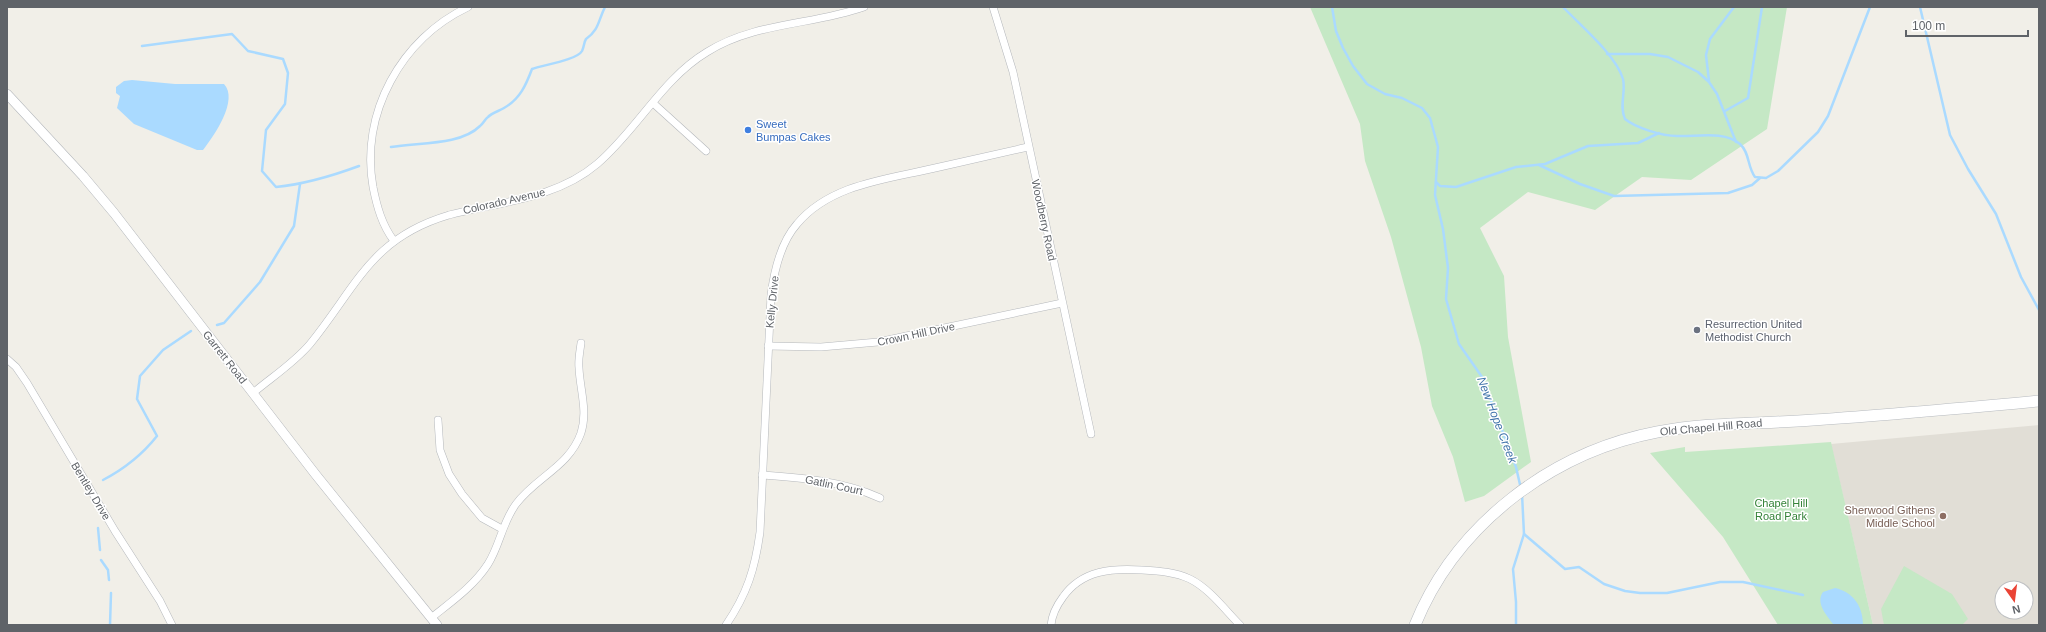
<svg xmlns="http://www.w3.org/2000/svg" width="2046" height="632" font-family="Helvetica,sans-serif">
<rect width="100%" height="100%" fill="#f1efe8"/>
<path fill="#e1ded6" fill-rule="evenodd" d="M 2039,425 L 2039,625 L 1873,625 L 1831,444 ZM 2002,588 L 2026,588 L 2026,612 L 2002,612 Z"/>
<g fill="#c5e8c5">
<polygon points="1310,7 1787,7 1767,129 1691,180 1642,177 1595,210 1528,192 1480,228 1504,276 1508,337 1531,462 1484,496 1465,502 1453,457 1432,406 1421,347 1391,237 1365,161 1360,124"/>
<polygon points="1831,442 1873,625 1778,625 1723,537 1650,453 1685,447 1685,452"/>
<polygon points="1904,566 1952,594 1968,619 1962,625 1884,625 1881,609"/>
</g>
<g fill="#aadaff">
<path d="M 132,80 L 175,84 L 224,84 C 239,100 214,136 203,150 L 197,150 L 134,124 L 117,108 L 120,96 L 116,93 L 116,87 L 124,81 Z"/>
<path d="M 1835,588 C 1853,592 1863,606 1863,625 L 1834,625 C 1827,616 1815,603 1823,592 Z"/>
</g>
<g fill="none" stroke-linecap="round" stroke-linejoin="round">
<g stroke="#aadaff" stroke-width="2.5">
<polyline points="1332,7 1336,31 1343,48 1353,66 1367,84 1385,94 1402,98 1422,108 1430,118 1438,147 1435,195 1443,229 1448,268 1446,299 1459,344 1482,377 1516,467 1521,489"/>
<path d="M 1563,7 C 1580,25 1616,55 1623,79 C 1626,92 1619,106 1625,119 C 1636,128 1662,136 1677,136 C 1696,137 1724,130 1740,144 C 1750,153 1747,166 1755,177 L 1766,178 L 1778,171 L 1818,132 L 1828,116 L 1870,7"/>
<polyline points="1920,7 1950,135 1968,169 1996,214 2021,277 2039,310"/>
<path d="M 142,46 L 232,34 L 248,51 L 283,59 L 288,73 L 285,104 L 266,130 L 262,171 L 276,187 C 306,184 332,176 359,166"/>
<polyline points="1607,54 1650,54 1668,57 1698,72 1709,82 1717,94 1736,142"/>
<polyline points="1709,81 1706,55 1710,39 1734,7"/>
<polyline points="1725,111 1748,98 1762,7"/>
<path d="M 391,147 C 417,142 460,146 480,126 C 483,124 485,119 488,117 C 492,113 499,111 504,108 C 520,99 526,85 532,69 C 543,65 577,60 582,51 C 584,47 584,42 586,39 C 599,30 598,21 605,7"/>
<polyline points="1539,165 1580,184 1614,196 1728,193 1752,185 1760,178"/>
<polyline points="1436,182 1440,186 1456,187 1516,167 1545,164 1588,146 1638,143 1659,133"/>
<polyline points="217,325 224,323 260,282 294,226 300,184"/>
<path d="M 103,480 C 124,469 142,455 157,436 L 137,399 L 140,376 L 163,350 L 191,331"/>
<polyline points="98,528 100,550"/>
<polyline points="1524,534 1565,569 1579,567 1604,584 1625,591 1640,593 1667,593 1720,582 1743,582 1803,595"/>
<polyline points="101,560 108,570 109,580"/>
<polyline points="110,625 111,593"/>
<polyline points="1516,625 1516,602 1513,569 1524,534 1522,494"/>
</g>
<g stroke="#b5b8bc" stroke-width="8">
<g id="minor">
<polyline points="993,7 1013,72 1091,434"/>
<polyline points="653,103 706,151"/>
<path d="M 394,241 C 382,225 377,207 373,187 C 360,113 401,39 468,7"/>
<polyline points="768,346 821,347 878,342 1062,303"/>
<polyline points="7,359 16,367 27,383 115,531 160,601 172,625"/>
<path d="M 253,393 C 272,377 294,363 310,344 C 357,286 371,238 449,215 C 499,202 556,199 597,164 C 637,130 662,79 707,52 C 755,22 813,25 864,7"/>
<polyline points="438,420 440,450 449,474 462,494 482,518 502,529"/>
<path d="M 762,475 C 802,478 843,481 880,498"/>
<path d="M 431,618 C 451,602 474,586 488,564 C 500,545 502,523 516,504 C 536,477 569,467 581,433 C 588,411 580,390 579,368 C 578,360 580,351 581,343"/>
<path d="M 726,625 C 747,594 755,569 760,532 L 771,295 C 774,272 781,242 797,224 C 830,184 888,179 935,168 C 966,161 997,154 1028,147"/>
<path d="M 1051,625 C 1052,615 1057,605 1063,597 C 1082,570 1112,568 1142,570 C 1159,571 1175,572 1190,579 C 1210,589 1225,610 1240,625"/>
</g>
</g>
<g stroke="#b5b8bc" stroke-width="10">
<polyline id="tertiary" points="7,94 83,176 114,213 316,475 437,625"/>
</g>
<g stroke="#b6babf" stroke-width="12">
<path id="secondary" d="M 1415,625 C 1456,524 1552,452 1657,432 C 1708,422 1761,424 1813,420 C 1888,415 1964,408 2039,401"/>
</g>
<use href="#minor" stroke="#fff" stroke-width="7"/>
<use href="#tertiary" stroke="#fff" stroke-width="9"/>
<use href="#secondary" stroke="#fff" stroke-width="11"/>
</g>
<circle fill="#3f7fe0" stroke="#fff" stroke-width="1.5" cx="748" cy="130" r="4"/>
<circle fill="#6b7280" stroke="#fff" stroke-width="1.5" cx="1697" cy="330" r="4"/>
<circle fill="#8d6e63" stroke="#fff" stroke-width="1.5" cx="1943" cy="516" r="4"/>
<g text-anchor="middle" stroke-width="3" stroke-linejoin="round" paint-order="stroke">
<g font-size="11" fill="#366cbe" stroke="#fff" text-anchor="start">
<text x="756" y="128">Sweet<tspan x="756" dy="13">Bumpas Cakes</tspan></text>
</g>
<g font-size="11" fill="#5f6368" stroke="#fff">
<text transform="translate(504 201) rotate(-13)" y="4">Colorado Avenue</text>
<text transform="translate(1044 220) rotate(78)" y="4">Woodberry Road</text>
<text transform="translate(772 302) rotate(-84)" y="4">Kelly Drive</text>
<text transform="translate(916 334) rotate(-12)" y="4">Crown Hill Drive</text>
<text transform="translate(225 357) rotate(52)" y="4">Garrett Road</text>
<text transform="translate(1711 427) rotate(-5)" y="4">Old Chapel Hill Road</text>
<text transform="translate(834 485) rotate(12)" y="4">Gatlin Court</text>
<text transform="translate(91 491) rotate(59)" y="4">Bentley Drive</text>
</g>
<g font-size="11" fill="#5b616d" stroke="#fff" text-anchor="start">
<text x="1705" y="328">Resurrection United<tspan x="1705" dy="13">Methodist Church</tspan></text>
</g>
<g font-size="11" fill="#348238" stroke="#fff">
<text x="1781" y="507">Chapel Hill<tspan x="1781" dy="13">Road Park</tspan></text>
</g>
<g font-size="11" fill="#785e54" stroke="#fff" text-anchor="end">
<text x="1935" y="514">Sherwood Githens<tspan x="1935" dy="13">Middle School</tspan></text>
</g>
<g font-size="12" font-style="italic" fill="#4174aa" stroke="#fff">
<text transform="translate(1497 420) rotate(69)" y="4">New Hope Creek</text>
</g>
</g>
<rect width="2046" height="632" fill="none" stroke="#5f6368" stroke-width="16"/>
<g transform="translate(2014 600) rotate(166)"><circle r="19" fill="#ffffff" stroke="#bfc1c3"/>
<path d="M0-3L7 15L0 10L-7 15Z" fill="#ea4335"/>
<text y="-6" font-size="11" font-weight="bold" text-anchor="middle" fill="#5f6368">N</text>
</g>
<path d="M1906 30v6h122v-6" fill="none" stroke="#5f6368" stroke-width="2"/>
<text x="1912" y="30" font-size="12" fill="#5f6368" stroke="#ffffff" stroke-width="3" paint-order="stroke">100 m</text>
</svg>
